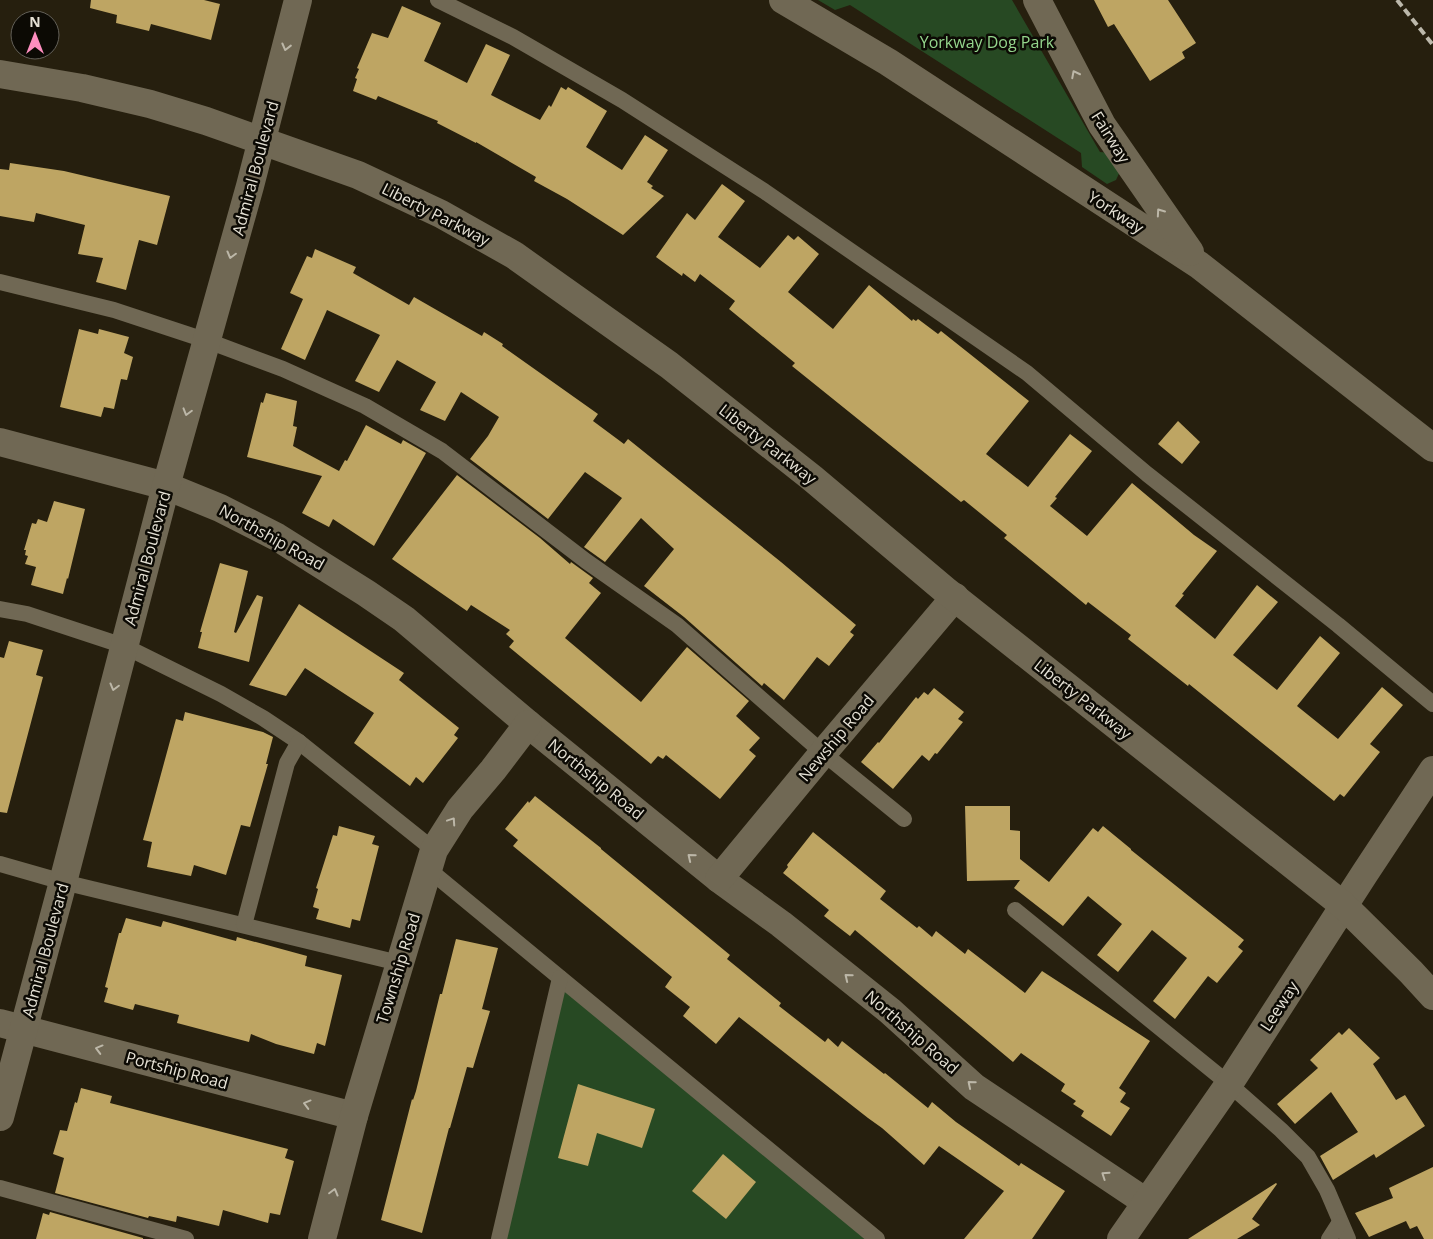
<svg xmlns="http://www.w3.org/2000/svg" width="1433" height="1239" font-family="'Open Sans',sans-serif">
<rect width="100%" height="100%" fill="#261f0e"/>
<g fill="#274923">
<polygon points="818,0 1012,0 1100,152 1112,153 1122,167 1116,180 1107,184 1082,167 1081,153 850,5 835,10"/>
<polygon points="563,987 870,1239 505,1239"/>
</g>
<g fill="#bea563">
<polygon points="91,0 204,0 220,4 211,40 151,24 149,31 116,23 117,15 90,8"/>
<polygon points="1094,0 1168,0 1196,43 1182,52 1185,58 1150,81 1114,24 1108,27"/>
<polygon points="402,6 441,23 424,61 467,83 486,44 510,55 491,95 540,120 549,105 551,107 561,87 566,90 568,87 607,111 586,147 622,170 645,135 668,150 647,182 653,186 651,188 664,196 623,235 567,199 534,181 536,177 476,142 476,143 437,123 438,121 378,96 376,100 353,91 357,79 355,78 359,69 357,68 372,33 388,38"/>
<polygon points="10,163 64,171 170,196 157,245 139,240 126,290 96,282 103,258 78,254 85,225 36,213 34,222 0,216 0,169 9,170"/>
<polygon points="722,184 745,201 718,237 760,268 788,235 794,240 798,236 819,254 788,292 833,329 869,285 912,321 913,319 916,321 918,319 938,334 941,331 1029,401 986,454 1028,487 1070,434 1092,451 1055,497 1057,498 1050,506 1087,536 1132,483 1194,535 1217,551 1182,594 1184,595 1175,606 1215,639 1257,585 1278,602 1233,655 1277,690 1320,636 1340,653 1297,706 1338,739 1382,687 1403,705 1370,744 1380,752 1344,797 1340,794 1334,801 1189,684 1188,686 1128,639 1131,635 1088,602 1086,605 1025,555 1004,538 1007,535 964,500 961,502 792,366 795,363 729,309 735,301 700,274 695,282 683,273 682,276 656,257 687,213 695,220"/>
<polygon points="315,249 356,267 353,273 409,305 414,297 482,336 484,332 503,344 502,346 598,414 593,421 624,444 628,439 781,562 856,625 850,632 854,635 829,666 817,657 784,700 764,683 762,686 684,617 644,586 674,549 641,518 605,562 584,547 622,498 585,472 548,519 470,459 488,436 499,417 461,392 445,421 420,410 436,382 397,360 379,392 355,381 380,335 327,310 305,360 281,349 303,299 290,293 307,256 312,258"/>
<polygon points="79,329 98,334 99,329 129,337 124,353 133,357 127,380 121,379 114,409 104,407 101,417 60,407"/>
<polygon points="266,393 297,401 293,426 297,427 293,446 339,471 345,460 347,461 366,425 401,444 403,440 426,453 374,546 333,519 329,527 302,513 322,476 247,457 261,402 263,403"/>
<polygon points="1178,421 1200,442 1182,464 1158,444"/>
<polygon points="457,475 540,538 570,564 571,562 593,578 589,583 601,593 565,638 641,702 687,647 749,701 736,716 760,738 749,750 756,756 720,799 666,755 663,759 658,756 651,764 509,647 514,641 506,634 510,630 471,605 467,611 392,559"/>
<polygon points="54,501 85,509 68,579 67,578 63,594 31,585 36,567 25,564 28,556 25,555 26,550 24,550 32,523 36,524 38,519 47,522"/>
<polygon points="220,563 248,571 234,632 236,633 257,595 263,597 249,662 198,648 202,632 200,632"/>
<polygon points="299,604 404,673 399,680 459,728 454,735 458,738 423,783 416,777 410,786 354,743 374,713 305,668 286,696 249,685"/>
<polygon points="9,641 43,650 36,675 43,677 7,813 0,812 0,657 4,658"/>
<polygon points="934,688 964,712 958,719 963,722 937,754 935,753 929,761 922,755 893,789 861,762 878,742 879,743 916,697 918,699 924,692 928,695"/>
<polygon points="185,712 263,732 273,737 266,764 268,764 250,827 241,825 226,875 194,865 191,876 147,867 152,842 143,840 176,719 183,721"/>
<polygon points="535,796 601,848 601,849 730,955 727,959 781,1003 779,1006 825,1042 828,1038 838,1047 842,1041 884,1074 885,1073 928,1108 932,1102 956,1122 1019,1166 1021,1163 1065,1191 1032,1239 964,1239 1004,1191 939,1146 924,1165 882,1128 868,1118 739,1017 716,1044 683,1016 690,1007 665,987 672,977 513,846 518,840 505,829 528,801 529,803"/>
<polygon points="965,806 1010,806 1010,830 1020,831 1020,859 1049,882 1093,828 1098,832 1103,826 1131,849 1131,850 1244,940 1238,947 1243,951 1217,983 1208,976 1175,1019 1153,1001 1187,958 1152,930 1118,972 1097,955 1122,924 1088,896 1063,926 1014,888 1020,880 967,881"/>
<polygon points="339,826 375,836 372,844 379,846 360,921 352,919 350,928 316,919 319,909 313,907 318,889 316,888 333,835 337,836"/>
<polygon points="813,832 886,891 880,899 917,928 919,926 932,937 936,931 965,954 968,949 1025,993 1042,971 1150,1041 1119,1088 1126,1093 1120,1102 1130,1108 1111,1136 1081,1116 1084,1111 1073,1104 1076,1101 1061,1091 1065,1084 1021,1053 1013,1062 855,930 850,936 824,916 829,910 783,873 788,867 787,865"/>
<polygon points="126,918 161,927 163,921 236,941 237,937 307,956 305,966 342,975 325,1046 317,1043 314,1054 276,1044 251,1034 249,1042 177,1023 179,1015 135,1004 133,1010 104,1002 108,988 105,987 119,933 121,933"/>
<polygon points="456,939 498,948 482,1009 490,1011 473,1068 467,1067 450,1128 449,1128 422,1233 381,1220 412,1099 413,1100 416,1091 440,994 442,994"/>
<polygon points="1349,1028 1380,1058 1373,1064 1396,1100 1405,1095 1425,1126 1376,1158 1374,1154 1333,1180 1320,1156 1358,1132 1331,1092 1295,1124 1277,1104 1318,1068 1310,1060 1339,1032 1342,1035"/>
<polygon points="578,1084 655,1109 642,1148 597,1133 588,1166 558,1158"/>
<polygon points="81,1088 112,1096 110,1103 288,1149 285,1158 294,1161 280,1215 270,1213 268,1223 223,1210 219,1226 177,1216 176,1222 149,1216 148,1218 55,1193 64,1158 53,1154 60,1130 67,1131 75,1102 77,1103"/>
<polygon points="723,1154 756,1182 726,1219 692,1191"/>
<polygon points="1433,1167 1433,1239 1424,1239 1417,1226 1410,1229 1406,1221 1369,1237 1355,1213 1393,1198 1389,1188"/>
<polygon points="1276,1183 1277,1184 1252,1219 1260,1225 1237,1239 1188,1239"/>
<polygon points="50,1212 143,1238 143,1239 36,1239 43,1213 49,1215"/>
</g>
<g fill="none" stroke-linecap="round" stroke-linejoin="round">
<g stroke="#706854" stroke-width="16">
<polyline points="438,0 513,37 622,100 764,191 1027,373 1147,474 1338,625 1433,704"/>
<polyline points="0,282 114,310 208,341 283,369 365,406 442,451 586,561 677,625 823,753 904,819"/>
<polyline points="0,609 27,614 124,646 221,694 263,718 299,742 434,850"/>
<polyline points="0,864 63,882 399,963"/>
<polyline points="428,869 877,1239"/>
<polyline points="1015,910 1229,1084 1281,1130 1308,1157 1327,1190 1348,1239"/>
<polyline points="244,925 287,763 299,742"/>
<polyline points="0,1188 186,1239"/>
<polyline points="499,1239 560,978"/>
<polyline points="1329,1239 1340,1222"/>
</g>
<g stroke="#706854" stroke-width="28">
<polyline points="783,0 888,62 1199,265 1433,448"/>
<polyline points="1037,0 1102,125 1190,252"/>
<polyline points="0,442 166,486 220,508 277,537 366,593 404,619 528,724 719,879 781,924 890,1011 974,1087 1146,1202"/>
<polyline points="719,879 823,753 955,597"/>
<polyline points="0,1023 354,1116"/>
<polyline points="0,1117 63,882 166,486 250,186 298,0"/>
<polyline points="322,1239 354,1116 434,850 460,809 493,770 528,724"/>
<polyline points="1121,1239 1229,1084 1365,873 1433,770"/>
</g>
<polyline stroke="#706854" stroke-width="28" points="0,74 82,88 150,104 206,121 358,175 441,214 514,255 669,365 812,478 945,590 1343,905 1411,972 1433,996"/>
<polyline stroke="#bcb8ab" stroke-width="4" stroke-dasharray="8 4" stroke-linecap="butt" points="1397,0 1433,45"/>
</g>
<defs><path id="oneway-chevron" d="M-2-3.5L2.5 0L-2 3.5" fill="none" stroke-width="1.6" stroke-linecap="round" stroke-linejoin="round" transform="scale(1.25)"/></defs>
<g stroke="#bcb7a8">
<use href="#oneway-chevron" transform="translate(286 47) rotate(104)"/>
<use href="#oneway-chevron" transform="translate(1075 74) rotate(-117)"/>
<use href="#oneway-chevron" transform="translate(1160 212) rotate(-125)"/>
<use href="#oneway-chevron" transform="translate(231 255) rotate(105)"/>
<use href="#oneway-chevron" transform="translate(187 412) rotate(106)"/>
<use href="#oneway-chevron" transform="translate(114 687) rotate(105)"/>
<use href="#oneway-chevron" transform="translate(452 821) rotate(-56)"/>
<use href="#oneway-chevron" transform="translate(691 857) rotate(-141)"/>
<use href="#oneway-chevron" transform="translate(848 977) rotate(-141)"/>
<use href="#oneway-chevron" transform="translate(99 1049) rotate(-165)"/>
<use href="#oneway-chevron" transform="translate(971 1084) rotate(-140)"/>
<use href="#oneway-chevron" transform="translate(307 1104) rotate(-165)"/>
<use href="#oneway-chevron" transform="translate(1105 1175) rotate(-146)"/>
<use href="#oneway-chevron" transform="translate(334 1192) rotate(-75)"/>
</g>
<g text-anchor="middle" stroke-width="5" stroke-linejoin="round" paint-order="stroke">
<g font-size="16" fill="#94d58c" stroke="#0c0a04">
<text x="987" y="48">Yorkway Dog Park</text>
</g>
<g font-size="16" fill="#e5e1d5" stroke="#0c0a04">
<text transform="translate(1111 137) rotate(58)" y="6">Fairway</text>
<text transform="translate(255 168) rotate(-75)" y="6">Admiral Boulevard</text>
<text transform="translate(1116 212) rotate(33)" y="6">Yorkway</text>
<text transform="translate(436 214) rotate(27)" y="6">Liberty Parkway</text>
<text transform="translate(768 444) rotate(38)" y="6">Liberty Parkway</text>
<text transform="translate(272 537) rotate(29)" y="6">Northship Road</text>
<text transform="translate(147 558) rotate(-75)" y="6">Admiral Boulevard</text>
<text transform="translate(1083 699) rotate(38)" y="6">Liberty Parkway</text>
<text transform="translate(836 738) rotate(-50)" y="6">Newship Road</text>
<text transform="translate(596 779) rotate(39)" y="6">Northship Road</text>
<text transform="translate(45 950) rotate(-75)" y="6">Admiral Boulevard</text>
<text transform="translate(398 968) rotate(-73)" y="6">Township Road</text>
<text transform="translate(1279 1006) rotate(-57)" y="6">Leeway</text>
<text transform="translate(912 1032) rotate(41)" y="6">Northship Road</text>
<text transform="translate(177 1070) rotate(15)" y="6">Portship Road</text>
</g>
</g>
<g transform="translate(35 35)"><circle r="24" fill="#0c0a04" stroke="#636058"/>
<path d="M0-4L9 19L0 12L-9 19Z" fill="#fd8ebf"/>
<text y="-8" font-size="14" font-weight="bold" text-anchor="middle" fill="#e5e1d5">N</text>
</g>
</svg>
